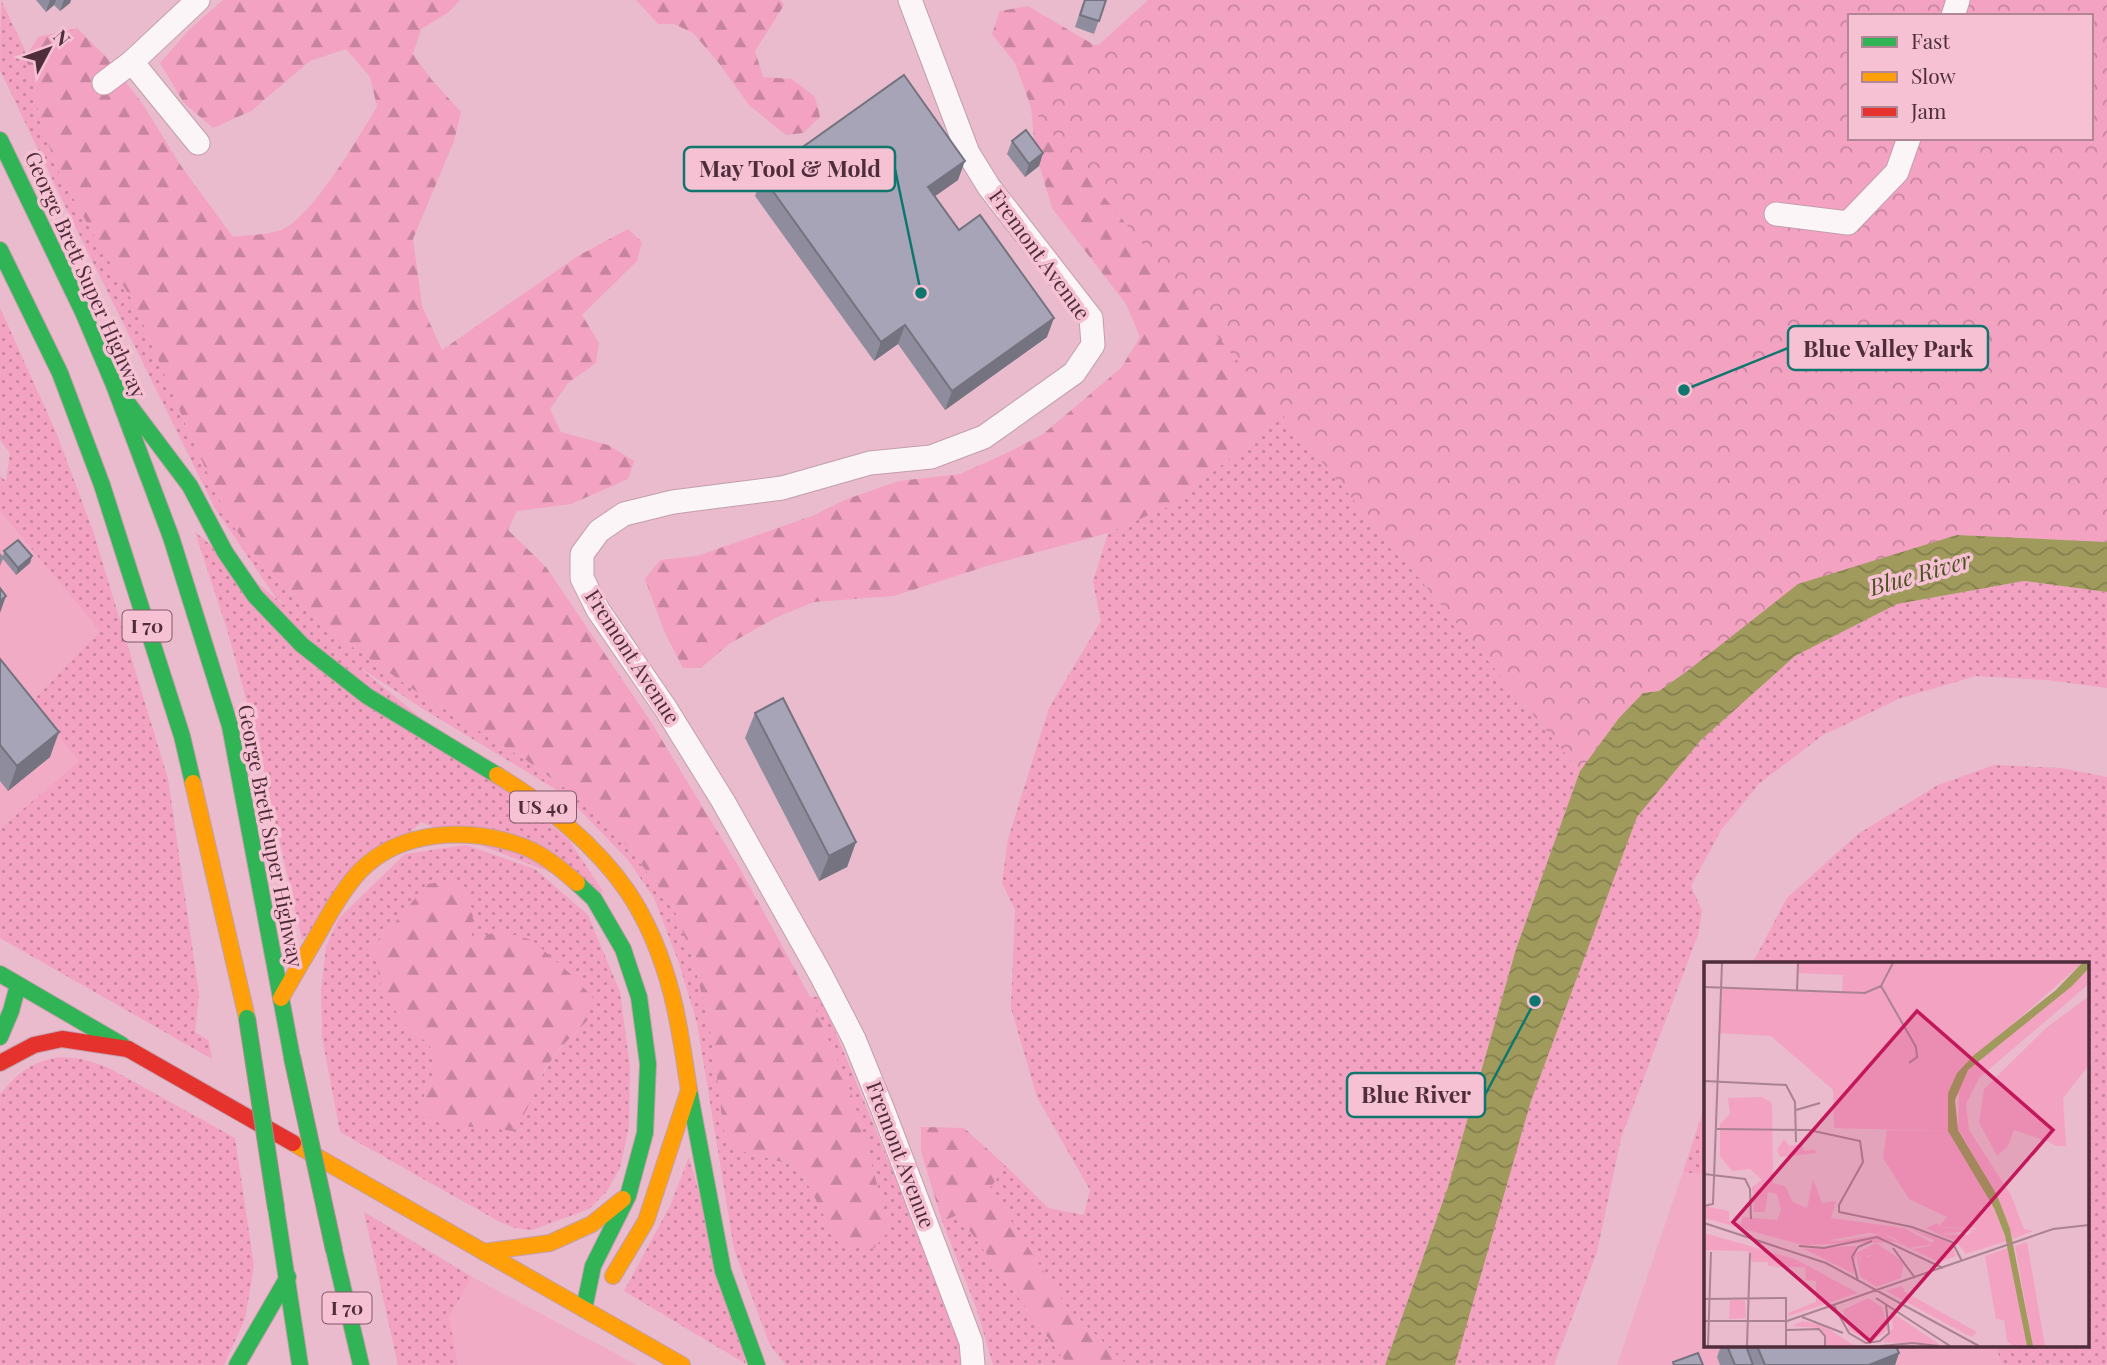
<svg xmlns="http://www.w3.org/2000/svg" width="2107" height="1365" font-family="'Playfair Display',serif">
<defs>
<pattern id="grass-dots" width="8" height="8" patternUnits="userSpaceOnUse" patternTransform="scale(1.75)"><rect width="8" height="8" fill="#f3a2c2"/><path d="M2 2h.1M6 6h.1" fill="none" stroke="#c7849f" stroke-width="1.8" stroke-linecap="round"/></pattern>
<pattern id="forest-firs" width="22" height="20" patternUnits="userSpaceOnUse" patternTransform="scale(1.75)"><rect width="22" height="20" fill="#f3a2c2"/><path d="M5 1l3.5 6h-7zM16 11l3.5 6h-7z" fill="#c7849f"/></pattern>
<pattern id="park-crowns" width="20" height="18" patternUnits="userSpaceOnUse" patternTransform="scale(1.75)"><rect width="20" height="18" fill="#f3a2c2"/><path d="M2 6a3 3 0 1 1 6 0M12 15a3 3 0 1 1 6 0" fill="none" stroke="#c7849f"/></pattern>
<pattern id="water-waves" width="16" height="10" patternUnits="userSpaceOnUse" patternTransform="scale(1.75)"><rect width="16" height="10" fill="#a09b5d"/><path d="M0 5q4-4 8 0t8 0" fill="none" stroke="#857f4e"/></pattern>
</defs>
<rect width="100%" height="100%" fill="#e9bbcc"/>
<g fill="#f2abc5">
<polygon points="0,511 100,631 31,703 79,761 0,829"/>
<polygon points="1683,1172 1706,1175 1706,1346 1995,1346 2003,1365 1617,1365"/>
<polygon points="472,1277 637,1365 458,1365 449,1317"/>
</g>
<g fill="url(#grass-dots)" fill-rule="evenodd">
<polygon points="1,0 24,48 41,122 56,166 87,223 136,307 188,430 229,520 265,569 331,632 414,690 526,760 605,817 673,906 694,961 738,1150 789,1164 803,1175 837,1241 890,1230 852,1095 810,997 821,997 898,1184 960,1342 960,1365 786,1365 770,1345 734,1249 697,1023 679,963 654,898 628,860 574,804 552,787 428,712 350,661 314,633 274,595 216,510 65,206 0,70"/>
<polygon points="0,308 56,432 93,531 168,779 199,994 195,1032 209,1041 212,1059 0,938 0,829 79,761 31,703 100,631 0,511 0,476 6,481 10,453 0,440"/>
<polygon points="1283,415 1580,771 1516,949 1449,1184 1385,1365 1127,1365 1066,1306 989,1188 1006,1166 1048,1208 1084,1215 1090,1190 1037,1097 1011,1008 1015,910 1002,883 1008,839 1049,708 1101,621 1093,582 1108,533 1174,504"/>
<polygon points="195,532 569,840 604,893 421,822 302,940 255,732 227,629"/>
<polygon points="2024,581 2107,592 2107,688 2047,680 1976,676 1901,698 1823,735 1760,783 1721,830 1691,886 1702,911 1698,935 1621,1138 1597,1252 1554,1365 1454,1365 1531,1101 1637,817 1701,740 1795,656 1897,604"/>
<polygon points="1994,765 2061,768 2107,777 2107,1365 2003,1365 1995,1346 2088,1346 2088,964 1752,964 1787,898 1858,834 1938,785"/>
<path d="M 466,845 L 535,869 L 588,915 L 620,992 L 630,1067 L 629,1126 L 620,1168 L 607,1191 L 589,1209 L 532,1230 L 515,1228 L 500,1222 L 340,1132 L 322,1037 L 321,990 L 326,947 L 339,918 L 405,854 ZM 472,910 L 472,940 L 500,931 L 587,1021 C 571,1037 555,1052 544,1072 C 533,1091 525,1112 513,1131 L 418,1111 L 439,1060 L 427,1042 L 406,1028 L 372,946 L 398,919 Z"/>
<path d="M 60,1057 L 82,1059 L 107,1067 L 235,1138 L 254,1266 L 245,1319 L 224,1365 L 0,1365 L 0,1094 C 19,1072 31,1062 60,1057 Z"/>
<polygon points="1706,1102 1706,1175 1683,1172"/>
<polygon points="689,1157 746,1364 624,1291 670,1206"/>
<polygon points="364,1212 472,1277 449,1317 458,1365 398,1365"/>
<polygon points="958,1215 1068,1365 993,1365 976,1307 942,1221"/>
</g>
<g fill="url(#forest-firs)">
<path d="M 223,0 L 460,0 L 449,12 L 421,29 L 413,54 L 431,79 L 461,112 L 454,141 L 413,239 L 422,306 L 442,350 L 578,256 L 628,229 L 642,242 L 637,261 L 582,315 L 599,343 L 596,363 L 568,383 L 550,409 L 561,432 L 608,445 L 634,461 L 628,479 L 571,504 L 517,511 L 508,530 L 546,567 L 651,722 L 739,867 L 810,997 L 852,1095 L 890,1230 L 873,1249 L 837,1241 L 803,1175 L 789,1164 L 738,1150 L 724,1132 L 712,1040 L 694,961 L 673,906 L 605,817 L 526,760 L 414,690 L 331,632 L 265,569 L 229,520 L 188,430 L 136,307 L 87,223 L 56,166 L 41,122 L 26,57 L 38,37 L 77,28 L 106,57 L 142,103 L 181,166 L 233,237 C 248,235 267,235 281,230 C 312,218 359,136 377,107 L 370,77 L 346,49 L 310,61 L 251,111 L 213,128 L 184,103 L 160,63 L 189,30 Z"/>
<polygon points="636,0 781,0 784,5 755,51 763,77 792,79 815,97 820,117 803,133 786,135 749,105 718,62 693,33 674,24 658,24"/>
<polygon points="2107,0 2107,346 1333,344 1283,415 1174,504 1108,533 990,565 894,596 814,602 777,617 729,644 701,668 683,668 665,633 645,579 660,560 697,556 812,516 847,499 899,481 960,474 1011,451 1043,434 1121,368 1140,337 1126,304 1052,208 1035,150 1031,107 1015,63 992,34 1000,11 1028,6 1094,45 1850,14 1790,106 1858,145 2091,138 2091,16"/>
<polygon points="457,880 473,910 472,939 500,931 532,940 575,978 593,998 587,1021 561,1047 544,1070 527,1109 514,1131 442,1124 418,1111 439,1060 427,1042 406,1028 382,989 372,946 398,919 427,884"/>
<polygon points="921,1127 964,1128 1006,1166 990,1188 1066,1306 1127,1365 1068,1365 958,1215 942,1221 921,1151"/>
</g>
<path fill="url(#park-crowns)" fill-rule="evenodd" d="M 1148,0 L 2107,0 L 2107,542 L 1957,535 L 1690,669 L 1659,691 L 1643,693 L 1619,718 L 1580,771 L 1240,364 L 1031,107 ZM 1850,16 L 2091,16 L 2091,138 L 1850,138 Z"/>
<polygon fill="url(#water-waves)" points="1957,535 2107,542 2107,592 2024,581 1897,604 1795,656 1701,740 1637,817 1531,1101 1455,1365 1385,1365 1449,1184 1516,949 1580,771 1619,718 1643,693 1659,691 1690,669 1798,584"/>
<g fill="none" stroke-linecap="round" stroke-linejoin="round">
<g stroke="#c29fac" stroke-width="25">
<g id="street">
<polyline points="910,0 968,153 989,187 1091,318 1093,345 1074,373 984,437 931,457 870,463 782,488 673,502 624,514 599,531 582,554 582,578 598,610 666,709 723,801 821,975 854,1039 883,1110 971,1342 973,1365"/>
<polyline points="1953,16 1958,0"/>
<polyline points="132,62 198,143"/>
<polyline points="104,83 132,62 198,0"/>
<polyline points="1776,214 1848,223 1897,172 1909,138"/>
</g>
</g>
<g stroke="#c29fac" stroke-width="18">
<g id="fast">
<polyline points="0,140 83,312 114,385 171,537 230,726 292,1057"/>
<polyline points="0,250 60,373 102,485 182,736 193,783"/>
<polyline points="114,385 190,486 225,552 255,596 302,645 367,696 497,775"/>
<polyline points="577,883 594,899 623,949 639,997 648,1064 645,1133 628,1196 593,1266 584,1309"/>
<polyline points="0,974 122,1045"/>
<polyline points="0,1037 11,1011 18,985"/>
<polyline points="689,1090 723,1271 757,1365"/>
<polyline points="276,1208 300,1365"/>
<polyline points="334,1250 361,1365"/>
<polyline points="237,1365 288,1277"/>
</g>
</g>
<g stroke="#c29fac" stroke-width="18">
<g id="slow">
<path d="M 497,775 C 545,804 596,845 628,892 C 648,922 663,960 672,995 C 680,1026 684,1058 689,1090"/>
<polyline points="193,783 247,1018"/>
<path d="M 281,998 C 294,975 308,952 321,929 C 332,909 344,888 360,871 C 400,830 467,827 519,845 C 541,852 560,868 577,883"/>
<polyline points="293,1143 682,1365"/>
<polyline points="484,1252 550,1243 592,1224 623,1199"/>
<polyline points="613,1276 646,1221 688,1093"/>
</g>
</g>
<g stroke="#c29fac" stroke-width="18">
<g id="jam">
<polyline points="128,1049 293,1143"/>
<polyline points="0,1063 34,1045 62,1039 128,1049"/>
</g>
</g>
<use href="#street" stroke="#fcf5f7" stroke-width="23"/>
<use href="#fast" stroke="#30b455" stroke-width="16"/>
<use href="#slow" stroke="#ff9f0a" stroke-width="16"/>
<use href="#jam" stroke="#e5322d" stroke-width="16"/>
<g stroke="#ab8c8f" stroke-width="18" stroke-linecap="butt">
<g id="fast-bridge">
<polyline points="247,1018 276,1208"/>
<polyline points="292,1057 334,1250"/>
</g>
</g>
<use href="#fast-bridge" stroke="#30b455" stroke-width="16"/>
</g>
<g fill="#8f8d9d">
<polygon points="36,0 71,0 70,3 60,11 54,5 46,12"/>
<polygon points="1084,0 1106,0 1094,34 1075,27"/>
<polygon points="1012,141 1043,153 1039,166 1025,177 1007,154"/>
<polygon points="762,176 958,180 935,196 959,230 1047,337 945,410 898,344 874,361 755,196"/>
<polygon points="4,551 32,556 30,563 16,575 3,559 0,566 0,553 3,556"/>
<polygon points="0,659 50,757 8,791 0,781"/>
<polygon points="755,713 856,842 847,867 819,881 745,738"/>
<polygon points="1721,1346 1896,1346 1899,1353 1895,1365 1720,1365 1717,1357"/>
</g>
<g fill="#74737f">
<polygon points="50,0 56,0 54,5 46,12"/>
<polygon points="64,0 71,0 70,3 60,11"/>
<polygon points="1043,153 1039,166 1025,177 1029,164"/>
<polygon points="965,161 958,180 921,206 928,187"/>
<polygon points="1054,318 1047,337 945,410 952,391"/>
<polygon points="905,325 898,344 874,361 881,342"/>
<polygon points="32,556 30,563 16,575 18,568"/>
<polygon points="6,596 0,613 0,601"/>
<polygon points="59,732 50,757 8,791 17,766"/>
<polygon points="856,842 847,867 819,881 829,856"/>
<polygon points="1899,1353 1895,1365 1869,1365"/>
</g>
<g fill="#a6a4b6" stroke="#74737f" stroke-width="2">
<polygon points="1085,0 1106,0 1099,21 1080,15"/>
<polygon points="904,75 965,161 928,187 959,230 980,215 1054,318 952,391 905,325 881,342 762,176"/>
<polygon points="1026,130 1043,153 1029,164 1012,141"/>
<polygon points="18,540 32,556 18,568 4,551"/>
<polygon points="0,588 6,596 0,601"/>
<polygon points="0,659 59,732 17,766 0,745"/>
<polygon points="783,698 856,842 829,856 755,713"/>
<polygon points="1727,1346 1746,1346 1753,1365 1735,1365"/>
<polygon points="1757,1346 1896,1346 1899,1353 1869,1365 1765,1365"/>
<polygon points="1698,1353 1703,1365 1674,1365 1673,1362"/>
</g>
<g text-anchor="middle" stroke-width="7" stroke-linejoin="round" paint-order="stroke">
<g fill="#f5c1d3" stroke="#815968" stroke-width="2">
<rect x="122.5" y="610.5" width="49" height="31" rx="5"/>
<rect x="510" y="791.5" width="66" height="31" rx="5"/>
<rect x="322.5" y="1292.5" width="49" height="31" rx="5"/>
</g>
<g font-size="19" font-weight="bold" fill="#4f2d3a">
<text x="147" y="633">I 70</text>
<text x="543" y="814">US 40</text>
<text x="347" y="1315">I 70</text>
</g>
<g font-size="21" fill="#4f2d3a" stroke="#f5c1d3">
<text transform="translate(1039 255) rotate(54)" y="7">Fremont Avenue</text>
<text transform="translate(85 275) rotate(66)" y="7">George Brett Super Highway</text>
<text transform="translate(632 657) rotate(57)" y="7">Fremont Avenue</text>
<text transform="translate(270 836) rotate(79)" y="7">George Brett Super Highway</text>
<text transform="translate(900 1155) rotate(69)" y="7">Fremont Avenue</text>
</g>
<g font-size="23" font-style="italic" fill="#4c5221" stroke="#f5c1d3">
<text transform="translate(1920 574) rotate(-16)" y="8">Blue River</text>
</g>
</g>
<g transform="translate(1704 962)">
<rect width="385" height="385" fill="#e9bbcc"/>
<path d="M 385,6 L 385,22 L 276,115 L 262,142 L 265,168 L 307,233 L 320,267 L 329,269 L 309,277 L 293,233 L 254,167 L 255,123 L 264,108 ZM 385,34 L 385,91 L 351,132 L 356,179 L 345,180 L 310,168 L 304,184 L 293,194 L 275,160 L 280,127 L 342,66 ZM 183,168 L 244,169 L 290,246 L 302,279 L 262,292 L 252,279 L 234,272 L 264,273 L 273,266 L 234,265 L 243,255 L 205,237 L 179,196 ZM 0,244 L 25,249 L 25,259 L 72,273 L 134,279 L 179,272 L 209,287 L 226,284 L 230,278 L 201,265 L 247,281 L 252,294 L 235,300 L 192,280 L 99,283 L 0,256 ZM 0,271 L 91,297 L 154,331 L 85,354 L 84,351 L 112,340 L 112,319 L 102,318 L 101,305 L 68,305 L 78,302 L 47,288 L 4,283 ZM 323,280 L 341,384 L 329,384 L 311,284 ZM 172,281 L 200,300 L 197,316 L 172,325 L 156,314 L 152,291 ZM 183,291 L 184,299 L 174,309 L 157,305 L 155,295 ZM 152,284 L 150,312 L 100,287 ZM 304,286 L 312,319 L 323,384 L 309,384 L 303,379 L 300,358 L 292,357 L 281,294 ZM 198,324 L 201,330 L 273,370 L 267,375 L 182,329 ZM 164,336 L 178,345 L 185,367 L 167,380 L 145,368 L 139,348 ZM 26,338 L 41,338 L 42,356 L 25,357 ZM 187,350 L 238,384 L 179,380 L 189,366 ZM 99,359 L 118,363 L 151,384 L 123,384 L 117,366 L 87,364 Z" fill="#f3a2c2" fill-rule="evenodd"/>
<path d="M 385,91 L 385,103 L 359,136 L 362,184 L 352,184 L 345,180 L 356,179 L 351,132 ZM 58,135 L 68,141 L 69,221 L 81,224 L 89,240 L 103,246 L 109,217 L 118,241 L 132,239 L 127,256 L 200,266 L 230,282 L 206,286 L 186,274 L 164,271 L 101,283 L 37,263 L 39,255 L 73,258 L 77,248 L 73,232 L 64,230 L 61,250 L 50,250 L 48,225 L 58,218 L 46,207 L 28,209 L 16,194 L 16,162 L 26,152 L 24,136 ZM 80,177 L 85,184 L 98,182 L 100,189 L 110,187 L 113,191 L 76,195 L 73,188 ZM 234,261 L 235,265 L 277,268 L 234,272 L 222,266 ZM 0,272 L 4,283 L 47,287 L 78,302 L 64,304 L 64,300 L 48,300 L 44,289 L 0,288 ZM 181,288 L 187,307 L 180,314 L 156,305 L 157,291 L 164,295 Z" fill="#f3a2c2"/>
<path d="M 94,1 L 378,1 L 253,111 L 244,131 L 244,169 L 130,166 L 129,128 L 67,74 L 15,71 L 17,26 L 138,31 L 139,13 L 94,11 Z" fill="#f3a2c2"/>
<path d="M 378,1 L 385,1 L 385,6 L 368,24 L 264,108 L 251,138 L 254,168 L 293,233 L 306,267 L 329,384 L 323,384 L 301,274 L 290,246 L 244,169 L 244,131 L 253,111 L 270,93 L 352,28 Z" fill="#a09b5d"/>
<path fill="none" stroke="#ab8292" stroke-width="2" d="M 177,24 L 212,85 L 213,95 L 205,101M 0,25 L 161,31 L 177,24 L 189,1M 93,29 L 94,1M 0,119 L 82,123 L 91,140 L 92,180M 92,148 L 116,141M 13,167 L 105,168 L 156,179 L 159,200 L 135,243 L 135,250 L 208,265 L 248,280 L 258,299M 0,212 L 41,217 L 46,227 L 47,257M 0,244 L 9,242 L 18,1M 0,261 L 122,301 L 275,384M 95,284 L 120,286 L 173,275 L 239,306M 189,286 L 211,316M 154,319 L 148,295 L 154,285 L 168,279M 172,336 L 246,384M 0,337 L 82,336 L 82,384M 130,344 L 145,371 L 162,381 L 176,379 L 185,371 L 182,343M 98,355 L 139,371M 0,359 L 83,359 L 349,267 L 385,263M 83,368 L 115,367 L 121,374 L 121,384M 4,384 L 7,290M 43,384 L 46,291M 177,384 L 209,381 L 234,384"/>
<path fill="#c2185b" fill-opacity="0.15" stroke="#c2185b" stroke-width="3.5" d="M 213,49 L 349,168 L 166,379 L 29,260 Z"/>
<rect width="385" height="385" fill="none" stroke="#4f2d3a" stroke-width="3.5"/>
</g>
<path fill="none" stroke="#0f766e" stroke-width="2.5" d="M921 293L895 169M1684 390L1788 348M1535 1001L1485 1095"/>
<g fill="#0f766e" stroke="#f5c1d3" stroke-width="2.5">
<circle cx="921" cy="293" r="7"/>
<circle cx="1684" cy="390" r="7"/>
<circle cx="1535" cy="1001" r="7"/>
</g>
<g fill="#f5c1d3" stroke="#0f766e" stroke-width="2.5">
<rect x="684" y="147" width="211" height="44" rx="7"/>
<rect x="1788" y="326" width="200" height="44" rx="7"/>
<rect x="1347" y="1073" width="138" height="44" rx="7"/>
</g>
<g font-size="23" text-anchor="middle" font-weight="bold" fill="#4f2d3a">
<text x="790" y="177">May Tool &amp; Mold</text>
<text x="1888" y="357">Blue Valley Park</text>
<text x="1416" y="1103">Blue River</text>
</g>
<rect x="1848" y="14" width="245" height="126" fill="#f5c1d3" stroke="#b38696" stroke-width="2"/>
<rect x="1862" y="37" width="35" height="10" fill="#30b455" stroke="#b38696" stroke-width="2"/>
<text x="1911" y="49" font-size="21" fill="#4f2d3a">Fast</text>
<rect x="1862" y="72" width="35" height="10" fill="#ff9f0a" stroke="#b38696" stroke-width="2"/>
<text x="1911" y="84" font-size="21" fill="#4f2d3a">Slow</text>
<rect x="1862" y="107" width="35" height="10" fill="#e5322d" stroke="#b38696" stroke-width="2"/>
<text x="1911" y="119" font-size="21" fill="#4f2d3a">Jam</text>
<g transform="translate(49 49) rotate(49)" stroke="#f5c1d3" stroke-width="5" paint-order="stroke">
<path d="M0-5L12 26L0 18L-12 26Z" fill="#4f2d3a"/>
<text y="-10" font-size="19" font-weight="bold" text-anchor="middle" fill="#4f2d3a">N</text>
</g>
</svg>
